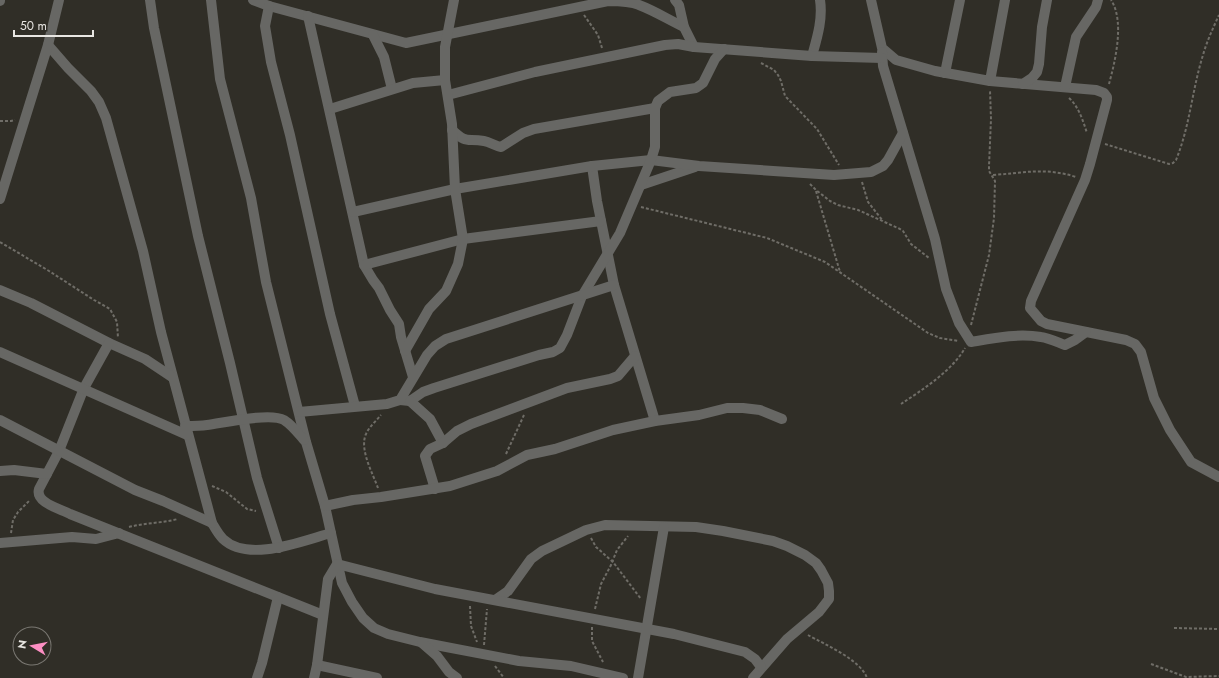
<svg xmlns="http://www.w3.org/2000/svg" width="1219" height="678" font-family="Jost,sans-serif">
<rect width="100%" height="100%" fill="#302e27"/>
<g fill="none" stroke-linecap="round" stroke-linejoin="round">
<g stroke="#6f6d67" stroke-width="2" stroke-dasharray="3 2" stroke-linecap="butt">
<polyline points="584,15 598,35 602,48"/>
<polyline points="761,63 774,70 778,75 781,81 785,96 817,129 839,165"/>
<path d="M 1109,84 C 1115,62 1125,21 1111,0"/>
<path d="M 1069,98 C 1079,107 1083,121 1087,133"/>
<polyline points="0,121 11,121 15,120"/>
<path d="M 1105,144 L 1169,164 L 1173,163 L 1176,160 C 1190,126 1192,90 1203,55 C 1207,41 1213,28 1219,15"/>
<path d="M 993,175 C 1023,173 1045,167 1076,177"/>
<polyline points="862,182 868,202 883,221"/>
<polyline points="810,184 816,190 830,201 838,205 858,210 900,229 903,231 911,244 929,258"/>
<polyline points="816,191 840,272"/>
<polyline points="641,207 767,238 825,262 928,333 940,338 959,341"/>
<polyline points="0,242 49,271 94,300 110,309 117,322 118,338"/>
<polyline points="971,325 989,255 994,218 995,181 989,171 989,166 991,119 990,90"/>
<path d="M 901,404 C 922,390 952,371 965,348"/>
<polyline points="506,454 524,415"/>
<polyline points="212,486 226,492 247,509 256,511"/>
<path d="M 378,488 C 373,474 359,449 366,434 C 369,427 376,421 381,415"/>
<path d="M 129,527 C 145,523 162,523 178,519"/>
<polyline points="11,533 13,520 18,512 30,500"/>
<polyline points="591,538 596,547 613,562 641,599"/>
<polyline points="470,606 471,626 477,642"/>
<polyline points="595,609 601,584 611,565 617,550 628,536"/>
<polyline points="592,627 592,641 603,662"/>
<polyline points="1174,628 1219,629"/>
<path d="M 808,635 C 824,644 861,660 867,678"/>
<polyline points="484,645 487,609"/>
<polyline points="1151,664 1186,677 1219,676"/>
<polyline points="495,666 504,678"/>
</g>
<g stroke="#676764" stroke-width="10">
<polyline points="150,0 154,28 198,236 230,363 257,478 279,548"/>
<polyline points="211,0 220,79 251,198 266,282 306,442 325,506 342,583 352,602 363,618 374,628 388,634 420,642 519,661 571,666 623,678"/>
<path d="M 253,0 L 269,6 L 406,43 L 608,1 C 619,1 630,1 639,5 C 655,11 669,20 684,27"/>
<polyline points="675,0 679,5 684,27 694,47"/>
<polyline points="871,0 882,48 896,60 935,71 990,81 1096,90 1104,93 1107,97 1107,100 1090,164 1085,180 1031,301 1030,308 1041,321 1047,324 1126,340 1135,344 1141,352 1154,398 1170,430 1191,462 1219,477"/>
<polyline points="0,1 0,0"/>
<polyline points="269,6 265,26 271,62 290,135 330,314 355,406"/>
<polyline points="308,16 364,265 373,280 379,288 390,310 399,324 401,337 413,377"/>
<polyline points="373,35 384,57 392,89"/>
<path d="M 48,45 L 68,68 L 91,91 L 99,102 L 106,118 L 143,251 L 161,332 L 212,523 C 215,528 218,534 223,539 C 248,563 302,541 331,533"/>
<path d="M 882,52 L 883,66 L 935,239 L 946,289 L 959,323 L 971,342 C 994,338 1018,333 1041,337 C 1049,338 1057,342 1065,345 L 1075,340 L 1086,332"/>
<path d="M 812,56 C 817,38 823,19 820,0"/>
<polyline points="945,73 960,0"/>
<polyline points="990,81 1005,0"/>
<polyline points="1023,84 1032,78 1037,72 1039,64 1042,27 1047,0"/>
<polyline points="1065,87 1076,37 1096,7 1098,0"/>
<polyline points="448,95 535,72 665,45 678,44 694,47 812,56 882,58"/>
<polyline points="330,109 413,83 445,80"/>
<path d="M 452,130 C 467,144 466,138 484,141 C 490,142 495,146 501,147 L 523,133 L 534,129 L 655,108"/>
<polyline points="592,166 597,201 614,285 655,421"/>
<polyline points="641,185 695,167"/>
<polyline points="0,199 48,45 59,0"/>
<polyline points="353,212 455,189 592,166 651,160 699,166 834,175 871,172 883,166 888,160 903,133"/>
<polyline points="364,265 463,239 601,221"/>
<polyline points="0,290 31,303 109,343 145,359 172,377"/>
<path d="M 109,343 L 84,388 L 59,451 L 39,489 C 35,503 61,509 70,514 L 323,615"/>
<polyline points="405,351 429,309 446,291 458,264 463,239 455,189 452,124 445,80 445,47 454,0"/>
<polyline points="0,352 187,435"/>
<polyline points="400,400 410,401 423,392 434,388 539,355 553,352 560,348 567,335 582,296 620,233 651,160 655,147 655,108 658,101 670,92 696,88 703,83 715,59 724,49"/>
<polyline points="410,401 430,419 443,443"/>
<polyline points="299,412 387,404 400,400 427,355 435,346 446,339 614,285"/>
<polyline points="0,420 135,490 163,501 212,523"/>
<path d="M 185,426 C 192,426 200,426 207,425 C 223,423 270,412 284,420 C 292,425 298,433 304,440"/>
<polyline points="0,471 14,470 47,474"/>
<polyline points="435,489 425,456 430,449 443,443 457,431 471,424 567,388 610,379 618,376 635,356"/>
<polyline points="325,506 353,500 381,497 450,486 497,471 527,455 555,449 613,430 655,421 699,415 727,408 743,408 760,410 782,419"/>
<polyline points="0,543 72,537 96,539 119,533"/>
<polyline points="495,600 508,591 531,559 542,551 586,530 605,525 696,527 723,531 773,541 787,546 805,555 816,563 821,570 828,583 829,591 829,599 819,612 787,639 753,678"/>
<polyline points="422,643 437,656 449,672 457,678"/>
<polyline points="317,665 377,678"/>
<polyline points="257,678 262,663 278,597"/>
<polyline points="314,678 317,665 328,579 337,564 435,589 674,634 745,652 755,659 761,667"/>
<polyline points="638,678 664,527"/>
</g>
</g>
<g transform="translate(32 646) rotate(280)"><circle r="19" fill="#302e27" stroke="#7a7872"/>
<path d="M0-3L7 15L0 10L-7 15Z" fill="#fc8fc3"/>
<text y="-6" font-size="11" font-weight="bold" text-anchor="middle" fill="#e8e6e2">N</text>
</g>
<path d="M14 30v6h79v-6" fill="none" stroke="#e8e6e2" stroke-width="2"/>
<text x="20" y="30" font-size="12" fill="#e8e6e2" stroke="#302e27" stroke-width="3" paint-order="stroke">50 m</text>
</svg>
